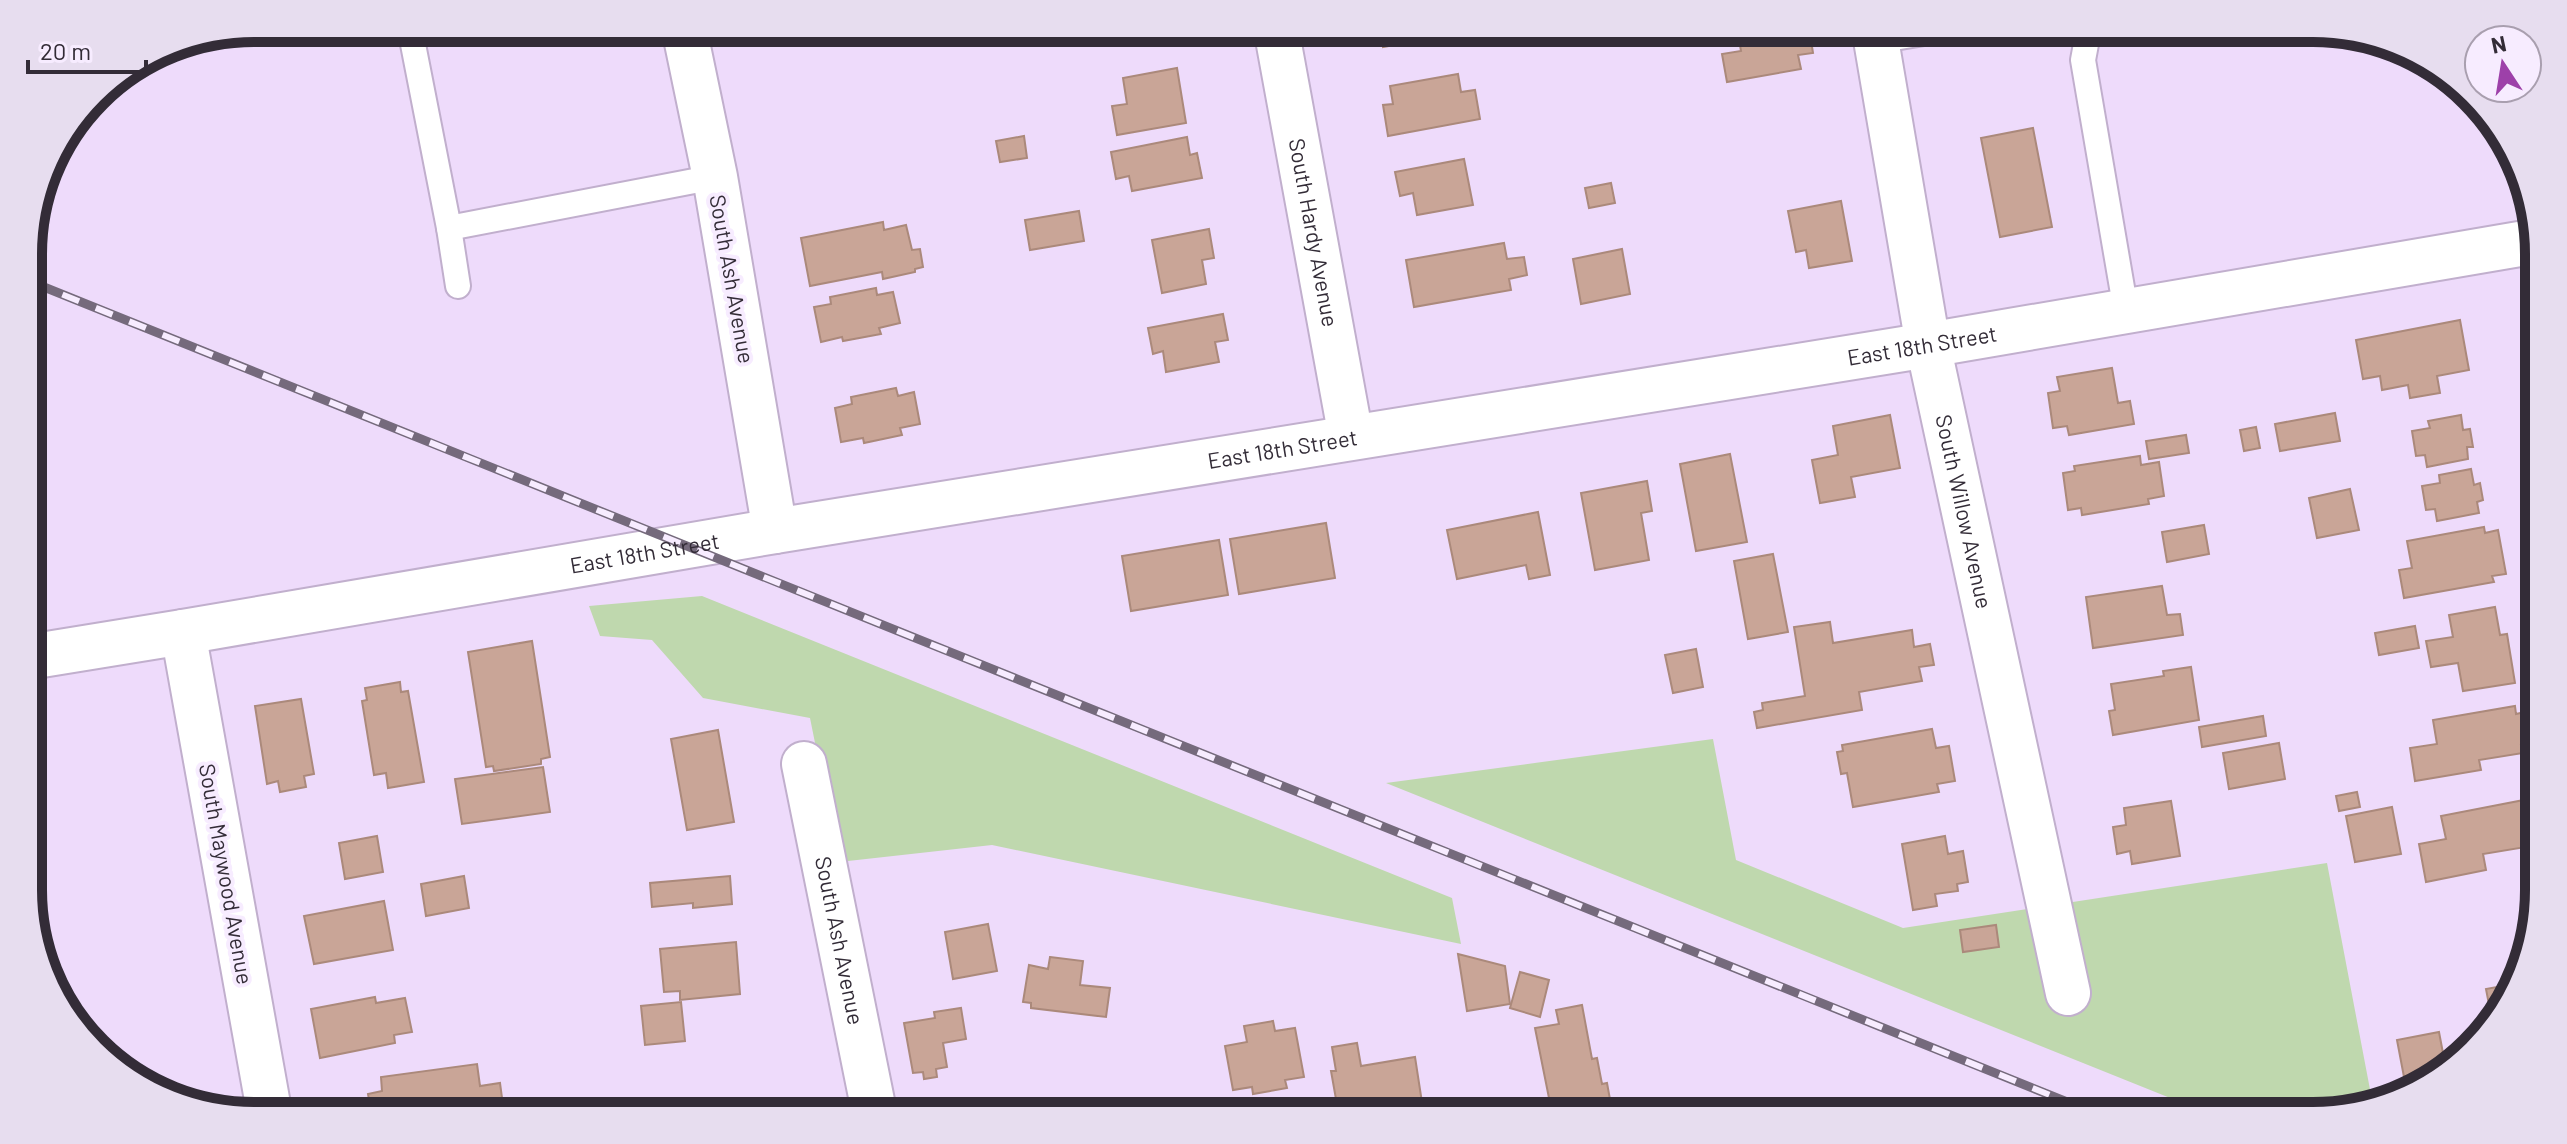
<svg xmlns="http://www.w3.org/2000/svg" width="2567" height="1144" font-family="Barlow,sans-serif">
<rect width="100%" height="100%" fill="#eedbfb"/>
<g fill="#bfd8ae">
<polygon points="702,596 1452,898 1461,944 992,845 839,862 810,718 703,698 652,640 600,636 589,606"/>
<polygon points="1713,739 1736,860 1903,928 2327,863 2372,1100 2327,1116 2215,1116 1386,783"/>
</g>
<g fill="#c9a597" stroke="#ab897b" stroke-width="2">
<polygon points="1366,28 1436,28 1438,37 1383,47 1382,40 1369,43"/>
<polygon points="1737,28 1809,28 1813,53 1798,55 1801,69 1727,82 1722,54 1741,51"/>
<polygon points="1177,68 1186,123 1117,135 1112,106 1127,104 1123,78"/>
<polygon points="1458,74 1461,92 1475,90 1480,119 1388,136 1383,105 1393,104 1390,86"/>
<polygon points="2033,128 2052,227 2000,237 1981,138"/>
<polygon points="1024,136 1027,158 1000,162 996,141"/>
<polygon points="1187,137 1190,155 1197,153 1202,178 1132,191 1129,176 1116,179 1111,152"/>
<polygon points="1464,159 1473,205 1417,215 1413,193 1400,196 1395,172"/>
<polygon points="1611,183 1615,203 1589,208 1585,188"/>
<polygon points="1841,201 1852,261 1809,268 1806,250 1796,252 1788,211"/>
<polygon points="1079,211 1084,241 1030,250 1025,220"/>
<polygon points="883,222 884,230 906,225 912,250 920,249 923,267 915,269 915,272 883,279 882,272 810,286 801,238"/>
<polygon points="1209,229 1214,258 1202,260 1206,284 1162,293 1152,240"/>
<polygon points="1504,243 1507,259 1524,257 1527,275 1509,279 1511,290 1414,307 1406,260"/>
<polygon points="1622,249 1630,294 1581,304 1573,259"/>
<polygon points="876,288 877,295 893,292 900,323 879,328 881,334 843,341 842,337 821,342 814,307 831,304 830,297"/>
<polygon points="1223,314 1228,340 1215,342 1219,362 1166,372 1163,351 1153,354 1148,328"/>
<polygon points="2460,320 2469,370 2437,376 2440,393 2410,398 2408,385 2382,390 2380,376 2363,379 2356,340"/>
<polygon points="2112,368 2118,403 2130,401 2134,424 2069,435 2067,426 2053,428 2048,393 2060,391 2057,377"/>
<polygon points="896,388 898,396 914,392 920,424 900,428 902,435 864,443 863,438 841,442 835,408 852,404 851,397"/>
<polygon points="2335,413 2340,441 2280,451 2275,424"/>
<polygon points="1890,415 1900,468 1851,477 1855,497 1820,503 1812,460 1838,455 1833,426"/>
<polygon points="2461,415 2463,430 2470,429 2473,447 2467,447 2468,459 2427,467 2425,455 2416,456 2412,431 2430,428 2428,421"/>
<polygon points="2256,427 2260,448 2244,451 2240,430"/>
<polygon points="2186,435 2189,453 2149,459 2146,441"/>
<polygon points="1730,454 1747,542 1696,551 1680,464"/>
<polygon points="2140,456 2141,465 2159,462 2164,496 2148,499 2149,504 2082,515 2081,508 2068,510 2063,473 2075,471 2074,466"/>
<polygon points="2471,469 2474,485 2480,483 2483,500 2477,502 2479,513 2437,521 2435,509 2426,510 2422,486 2440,483 2439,475"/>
<polygon points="1647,481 1652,511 1641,513 1649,560 1595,570 1581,493"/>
<polygon points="2350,489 2359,530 2317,538 2309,498"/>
<polygon points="1538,512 1550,575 1529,579 1526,565 1457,579 1447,530"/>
<polygon points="1326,523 1335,578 1239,594 1230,539"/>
<polygon points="2204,525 2209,554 2167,562 2162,532"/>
<polygon points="2484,527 2485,533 2498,530 2506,574 2492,576 2494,582 2404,598 2399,570 2412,568 2407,541"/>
<polygon points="1219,540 1228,595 1131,611 1122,556"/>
<polygon points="1773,554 1788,632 1748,639 1734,561"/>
<polygon points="2162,586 2167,615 2180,614 2183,635 2093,648 2086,597"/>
<polygon points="2495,607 2500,635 2507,634 2515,683 2463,691 2458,663 2431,667 2426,641 2453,637 2449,615"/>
<polygon points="1830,622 1833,643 1912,630 1914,647 1930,644 1934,665 1919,667 1922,681 1859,692 1862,710 1757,728 1754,712 1763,710 1762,703 1805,696 1794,627"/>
<polygon points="2415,626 2419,648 2379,655 2375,633"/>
<polygon points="532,641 550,757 541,759 541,764 494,771 493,766 486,767 468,652"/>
<polygon points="1696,649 1703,687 1673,693 1665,655"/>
<polygon points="2191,667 2199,720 2113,735 2109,711 2115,710 2111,684 2164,676 2163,671"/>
<polygon points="400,682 401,692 408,691 424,782 388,788 386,773 374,775 362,701 367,700 365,688"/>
<polygon points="301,699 314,774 304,776 306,787 280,792 278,781 267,784 255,706"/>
<polygon points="2515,706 2516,714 2525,712 2531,744 2521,745 2523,753 2479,760 2481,770 2415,781 2410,748 2437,744 2433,720"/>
<polygon points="2263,716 2266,736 2202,747 2199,727"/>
<polygon points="1932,729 1936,748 1949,746 1955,781 1937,784 1939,792 1853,807 1847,773 1841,774 1837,752 1843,751 1842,745"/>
<polygon points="718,730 734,822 687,830 671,739"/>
<polygon points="2279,743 2285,779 2229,789 2223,753"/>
<polygon points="543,767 550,812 462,824 455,779"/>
<polygon points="2357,792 2360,807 2339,811 2336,796"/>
<polygon points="2529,799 2530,804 2539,802 2538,845 2483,854 2486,870 2426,882 2419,844 2446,839 2441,816"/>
<polygon points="2171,801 2180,856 2132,864 2130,851 2117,854 2113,827 2126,825 2124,808"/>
<polygon points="2392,807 2401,854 2355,862 2346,816"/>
<polygon points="377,836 383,872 345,879 339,843"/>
<polygon points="1945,836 1948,854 1963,851 1968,882 1957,884 1958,891 1935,894 1937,906 1913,910 1902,844"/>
<polygon points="464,876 469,908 426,916 421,884"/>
<polygon points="730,876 732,904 693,908 693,903 652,907 650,883"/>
<polygon points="384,901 393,950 314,964 304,916"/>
<polygon points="988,924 997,971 953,979 945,932"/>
<polygon points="1996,925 1999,947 1963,952 1960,930"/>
<polygon points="736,942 740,994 680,1000 680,991 664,992 660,949"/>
<polygon points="1458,954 1505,966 1510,1004 1467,1011"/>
<polygon points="1050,957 1083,961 1080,985 1110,988 1106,1017 1031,1008 1031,1003 1023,1002 1029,965 1048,969"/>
<polygon points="2523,970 2522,977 2491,1015 2486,989 2508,985 2507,973"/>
<polygon points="1520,972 1549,980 1540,1017 1510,1008"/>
<polygon points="375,997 376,1003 405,998 412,1032 394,1035 395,1043 320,1058 311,1009"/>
<polygon points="681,1002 685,1041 645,1045 641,1006"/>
<polygon points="1582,1005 1592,1059 1597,1058 1602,1084 1607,1083 1613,1116 1587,1116 1584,1102 1551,1108 1535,1028 1559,1024 1556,1010"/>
<polygon points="961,1008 966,1039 943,1043 947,1067 936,1069 937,1077 924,1079 923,1072 913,1073 904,1023 935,1018 934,1012"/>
<polygon points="1273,1021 1275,1031 1295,1028 1304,1077 1285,1080 1287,1088 1253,1094 1252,1087 1233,1090 1225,1046 1247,1042 1244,1026"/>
<polygon points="2439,1032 2446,1069 2404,1077 2397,1040"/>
<polygon points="1357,1043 1361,1066 1415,1057 1423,1109 1383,1116 1339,1116 1331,1071 1336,1071 1332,1047"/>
<polygon points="477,1064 480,1086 500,1083 504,1113 482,1116 372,1116 368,1094 382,1091 381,1077"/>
</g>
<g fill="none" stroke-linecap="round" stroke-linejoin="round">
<g stroke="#c1afcd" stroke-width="28">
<g id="service">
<polyline points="2089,28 2083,60 2126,311"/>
<polyline points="411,34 449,228 715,177"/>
<polyline points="1876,41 1954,28"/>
<polyline points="449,228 458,286"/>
</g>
</g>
<g stroke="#c1afcd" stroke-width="48">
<g id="minor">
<path id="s1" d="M 1276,28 L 1351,437"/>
<path id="s2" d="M 1874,28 L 1928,345 L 2068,993"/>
<path id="s3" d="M 775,531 L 1928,345 L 2537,241"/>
<polyline points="29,657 183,632"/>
<path id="s4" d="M 804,764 L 875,1116"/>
</g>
</g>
<g stroke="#c1afcd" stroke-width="48">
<g id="tertiary">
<path id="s5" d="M 270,1116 L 183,632 L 775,531 L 715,177 L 684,28"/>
</g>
</g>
<use href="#service" stroke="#fff" stroke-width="24"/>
<use href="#minor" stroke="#fff" stroke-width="44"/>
<use href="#tertiary" stroke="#fff" stroke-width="44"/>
<g stroke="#756a7c" stroke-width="9">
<polyline id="rail" points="29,281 2102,1116"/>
</g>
<use href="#rail" stroke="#f7ecff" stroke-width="6" stroke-dasharray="18" stroke-linecap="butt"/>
</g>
<g text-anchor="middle" stroke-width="8" stroke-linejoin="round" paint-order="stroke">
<g font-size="22" fill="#332c37" stroke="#f7ecff">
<text dy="8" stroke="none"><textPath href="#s1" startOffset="208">South Hardy Avenue</textPath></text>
<text transform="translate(732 279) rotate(80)" y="8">South Ash Avenue</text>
<text dy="8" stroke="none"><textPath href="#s3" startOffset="1162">East 18th Street</textPath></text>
<text dy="8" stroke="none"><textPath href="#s3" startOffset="514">East 18th Street</textPath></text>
<text dy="8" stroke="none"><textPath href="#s2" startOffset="492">South Willow Avenue</textPath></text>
<text dy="8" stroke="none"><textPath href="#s5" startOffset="960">East 18th Street</textPath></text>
<text transform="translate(226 874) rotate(80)" y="8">South Maywood Avenue</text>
<text dy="8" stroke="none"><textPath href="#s4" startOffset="180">South Ash Avenue</textPath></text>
</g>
</g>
<path d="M0 0H2567V1144H0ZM254 42H2313A212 212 0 0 1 2525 254V890A212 212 0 0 1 2313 1102H254A212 212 0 0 1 42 890V254A212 212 0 0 1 254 42Z" fill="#e7ddef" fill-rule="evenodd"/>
<path fill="none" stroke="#332c37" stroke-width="10" d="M254 42H2313A212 212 0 0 1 2525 254V890A212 212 0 0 1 2313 1102H254A212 212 0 0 1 42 890V254A212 212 0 0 1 254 42Z"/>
<g transform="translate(2503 64) rotate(348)"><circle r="38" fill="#f7ecff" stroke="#a99faf" stroke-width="2"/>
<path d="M0-6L14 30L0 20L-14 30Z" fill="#9d40a9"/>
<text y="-12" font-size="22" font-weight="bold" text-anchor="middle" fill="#332c37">N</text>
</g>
<path d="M28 60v12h118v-12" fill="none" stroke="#332c37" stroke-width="4"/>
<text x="40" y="60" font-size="24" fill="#332c37" stroke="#f7ecff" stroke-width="6" paint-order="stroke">20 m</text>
</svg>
